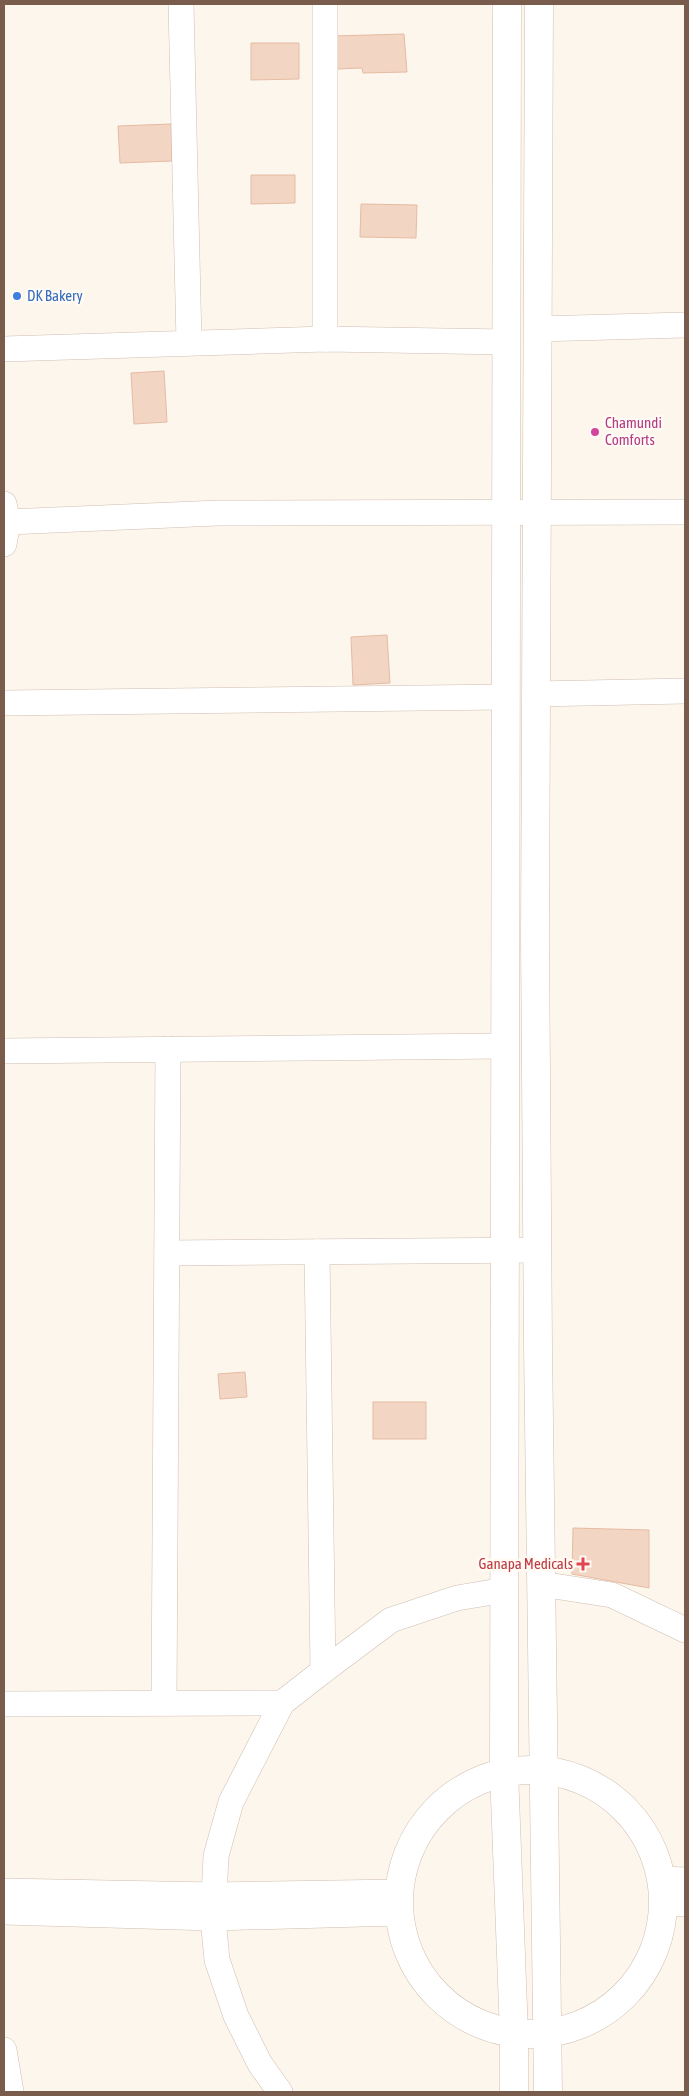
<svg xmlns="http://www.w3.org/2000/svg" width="689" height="2096" font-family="'Asap Condensed',sans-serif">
<rect width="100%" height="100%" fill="#fdf6ec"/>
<g fill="#f3d5c3" stroke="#e6bba3">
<polygon points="404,34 407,72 363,73 362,68 336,69 334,36"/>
<polygon points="251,43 299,43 299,79 251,80"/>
<polygon points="171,124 172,161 120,163 118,126"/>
<polygon points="251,175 295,175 295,203 251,204"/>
<polygon points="361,204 417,205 416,238 360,237"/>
<polygon points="164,371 167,422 134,424 131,373"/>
<polygon points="387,635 390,683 353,685 351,637"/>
<polygon points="245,1372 247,1397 220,1399 218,1374"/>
<rect x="373" y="1402" width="53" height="37"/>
<polygon points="573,1528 649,1530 649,1588 572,1574"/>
</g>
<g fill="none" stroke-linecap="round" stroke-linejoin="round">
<g stroke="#d1beb0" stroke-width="26">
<g id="minor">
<polyline points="181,4 189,342"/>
<polyline points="537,329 685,325"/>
<polyline points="325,339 325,4"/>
<polyline points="4,349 325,339 506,342"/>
<polyline points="4,504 8,522 4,544"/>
<polyline points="8,522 218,513 685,512"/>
<polyline points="535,694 685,691"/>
<polyline points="4,703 505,697"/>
<polyline points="4,1051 505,1046"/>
<polyline points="317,1252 323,1671"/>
<polyline points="167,1253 537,1250"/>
<polyline points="541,1584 612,1595 685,1630"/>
<polyline points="164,1703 168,1049"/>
<polyline points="4,1704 282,1703"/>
<polyline points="663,1879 685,1880"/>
<polyline points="4,1891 214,1895 399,1892"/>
<polyline points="664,1903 685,1904"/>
<polyline points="4,1912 213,1918 399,1913"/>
<polyline points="4,2050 11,2092"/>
<polyline points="280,2092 260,2064 236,2016 217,1960 213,1918 216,1856 231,1802 282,1703 323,1671 391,1620 457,1598 505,1590"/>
</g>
</g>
<g stroke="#d1beb0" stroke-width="29">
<g id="tertiary">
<polyline points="507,4 504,1771 514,2034 514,2092"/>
<polyline points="539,4 535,937 538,1347 548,2092"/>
<circle cx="531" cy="1902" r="132"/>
</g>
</g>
<use href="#minor" stroke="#fff" stroke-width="25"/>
<use href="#tertiary" stroke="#fff" stroke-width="28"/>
</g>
<circle fill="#3f7fe0" stroke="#fffaf3" stroke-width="2" cx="17" cy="296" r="5"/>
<circle fill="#d1479c" stroke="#fffaf3" stroke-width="2" cx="595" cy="432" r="5"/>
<path fill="#e0444e" stroke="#fffaf3" stroke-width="2" d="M580.5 1556.5h5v5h5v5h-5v5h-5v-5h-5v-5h5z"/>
<g text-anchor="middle" stroke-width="5" stroke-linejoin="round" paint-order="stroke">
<g font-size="15" fill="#366cbe" stroke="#fffaf3" text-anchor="start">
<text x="27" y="301">DK Bakery</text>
</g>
<g font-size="15" fill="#b23c85" stroke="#fffaf3" text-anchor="start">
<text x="605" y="428">Chamundi<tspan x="605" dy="17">Comforts</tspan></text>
</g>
<g font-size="15" fill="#be3a42" stroke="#fffaf3" text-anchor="end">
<text x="573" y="1569">Ganapa Medicals</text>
</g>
</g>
<rect width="689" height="2096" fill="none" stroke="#7a5c4d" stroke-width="10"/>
</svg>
